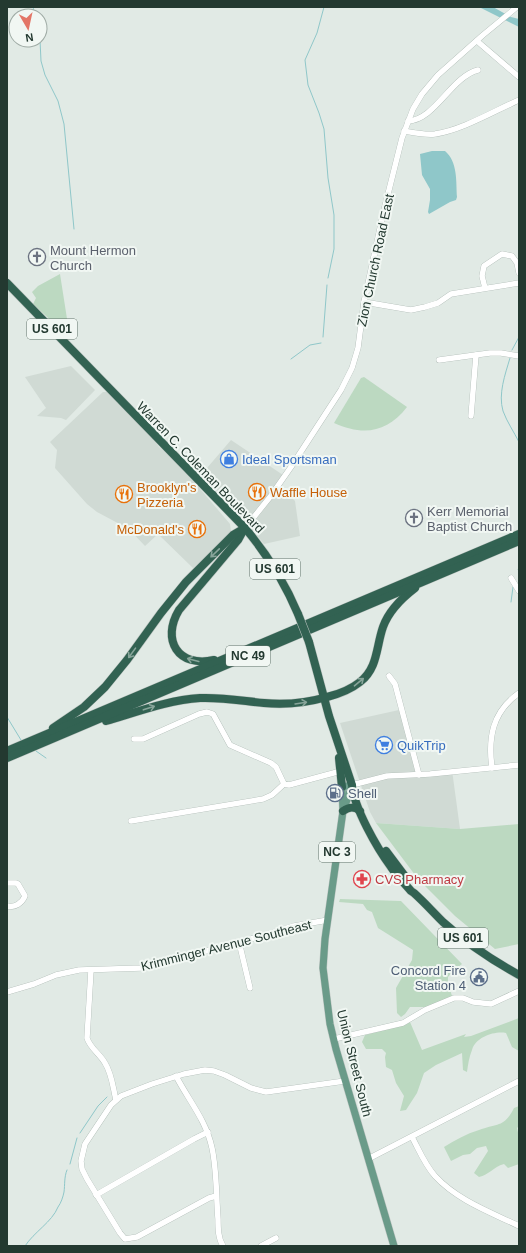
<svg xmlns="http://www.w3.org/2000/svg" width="526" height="1253" font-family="Helvetica,sans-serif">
<rect width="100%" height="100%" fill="#e1eae5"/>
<g fill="#d0dad4">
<polygon points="71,366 95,390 66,420 61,418 37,416 46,408 25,377"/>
<polygon points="103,392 109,392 150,434 159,447 178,463 230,524 231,531 225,540 193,568 158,534 145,546 129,529 97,512 87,504 55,468 57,450 50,442"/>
<polygon points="231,440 283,475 277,491 279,495 291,497 295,501 300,536 264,544 237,511 201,475"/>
<polygon points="399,710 417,773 452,770 460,829 376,823 370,812 340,723"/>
</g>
<g fill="#bcd9c1">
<polygon points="60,274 70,338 33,304 36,298 32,292 38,286"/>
<path d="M 364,377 L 407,407 C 387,433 363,436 334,423 L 361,378 Z"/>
<polygon points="376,823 460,829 519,824 519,944 495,949 455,916 418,879"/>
<polygon points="340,899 401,901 462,964 453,971 448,977 448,983 452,996 426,1007 410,1007 405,1014 401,1017 397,1013 396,988 412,960 413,950 378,928 372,912 367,910 363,904 339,902"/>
<path d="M 519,1018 L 519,1051 L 512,1047 L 506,1033 C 494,1031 476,1037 472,1050 C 469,1057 468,1065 467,1072 L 463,1070 L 462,1053 L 436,1065 L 424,1073 L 417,1093 L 406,1110 L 400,1111 L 404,1096 L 396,1083 L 392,1070 L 386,1067 L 385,1057 L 386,1053 L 382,1049 L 366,1049 L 362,1042 L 365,1035 L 405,1025 L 410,1022 L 422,1050 L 466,1034 L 464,1037 L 471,1036 Z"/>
<path d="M 519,1106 L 519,1126 L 517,1128 L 519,1137 L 519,1164 L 508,1168 L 504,1164 C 493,1167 489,1175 479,1177 L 474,1173 L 488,1151 L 486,1146 L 477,1148 L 470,1154 L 463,1155 L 451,1161 L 444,1147 C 455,1140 466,1134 479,1130 C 497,1123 504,1128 514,1108 Z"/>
</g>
<g fill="#8fc7c9">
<polygon points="479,7 493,7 511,17 519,19 519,27"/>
<path d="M 432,151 L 445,151 C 458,162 456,182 457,197 L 456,200 L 450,202 L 429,214 L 428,212 L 430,200 L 430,189 L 422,175 L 420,154 Z"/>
</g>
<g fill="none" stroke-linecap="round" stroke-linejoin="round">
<g stroke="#8fc7c9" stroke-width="1">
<polyline points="33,7 35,16"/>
<polyline points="324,7 317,33 305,60 308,85 319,113 324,129 328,178 334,215 334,249 328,278"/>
<polyline points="40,40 41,61 45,75 58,101 64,124 74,229"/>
<polyline points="323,337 327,285"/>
<polyline points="512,350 519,337"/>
<path d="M 510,358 C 505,375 498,394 503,411 C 507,422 514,432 519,442"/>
<polyline points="291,359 310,345 321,343"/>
<polyline points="518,569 519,568"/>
<polyline points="511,602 513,587"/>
<polyline points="7,717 21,740"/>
<polyline points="36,751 46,758"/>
<polyline points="80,1133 98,1106 107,1097"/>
<polyline points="70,1164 77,1138"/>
<path d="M 25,1246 C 34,1232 52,1222 58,1207 C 61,1203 63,1197 64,1192 C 65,1185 64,1177 67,1170"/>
</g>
<g stroke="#a4b1ab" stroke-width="6">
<g id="minor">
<polyline points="477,41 519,77"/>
<path d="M 408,121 C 435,120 451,77 478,70"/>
<path d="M 404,131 C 415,133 425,135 435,134 C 462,130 494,111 519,100"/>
<polyline points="485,288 482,276 484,266 502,254 512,256 517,263 519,273"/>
<polyline points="364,302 411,310 425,307 438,303 451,294 519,283"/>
<polyline points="439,360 490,353 501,353 519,356"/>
<polyline points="471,416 476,355"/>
<polyline points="245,528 270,497 291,467 341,390 352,368 358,348 364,302 384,210 402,138 413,109 422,94 438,75 483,35 517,7"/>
<polyline points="511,578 519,591"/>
<polyline points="389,676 395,684 419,775"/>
<polyline points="134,739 143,739 199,714 207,712 213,714 230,745 271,763 276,767 284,784 289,785 341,771"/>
<path d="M 492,768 C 488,738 492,712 519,693"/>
<polyline points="352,785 387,776 430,774 519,765"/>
<polyline points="131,821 263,799 272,795 284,784"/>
<path d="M 7,883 L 16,883 L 18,884 L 25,896 C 22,903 15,908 7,906"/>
<polyline points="239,942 250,988"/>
<path d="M 91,970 L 87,1038 C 90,1048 100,1054 105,1063 C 112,1074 113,1088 116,1100"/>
<polyline points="7,992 34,984 56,975 79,970 142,968 258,937 294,926 328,920"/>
<polyline points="334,1039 403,1023 425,1010 454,998 463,998 473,1002 491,1004 519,991"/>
<path d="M 176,1076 C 189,1101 206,1120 212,1148 C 217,1171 216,1195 218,1219 C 218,1228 218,1238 223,1246"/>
<path d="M 412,1137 C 419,1150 425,1165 435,1176 C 457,1200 490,1212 519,1226"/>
<polyline points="368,1159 519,1081"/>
<polyline points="96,1195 194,1139 208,1132"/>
<polyline points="216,1196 209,1198 137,1237 125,1239 120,1233 87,1179 82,1169 81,1161 85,1144 111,1105 121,1096 152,1084 184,1074 205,1070 214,1071 225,1075 251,1088 266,1092 345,1081"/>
<polyline points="261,1246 276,1238"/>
</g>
</g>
<g stroke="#bdc4c1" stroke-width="8">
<g id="major">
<polyline points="352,785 342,787 343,811 325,939 323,968 330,1024 336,1049 394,1246"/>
<polyline points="344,809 352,785"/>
</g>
</g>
<g stroke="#bdc4c1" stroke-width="9">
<g id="highway">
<path d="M 7,283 L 245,528 C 267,554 285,583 298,614"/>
<path d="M 309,642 L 329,716 L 352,785 C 354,808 377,848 391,867 C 397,876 404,883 411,891 L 414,893 C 424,902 433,912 443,922 C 465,942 492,960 519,975"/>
<path d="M 214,660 C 178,668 161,640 179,610 L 238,540 L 244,529"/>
<path d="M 106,721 C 137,712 168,700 200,698 C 222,697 243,701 264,703 C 285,705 306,703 327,697 C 339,694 350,690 360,682 C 378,668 376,647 383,627 C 389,610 402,598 415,588"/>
<polyline points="53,728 84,707 105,687 127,660 161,613 186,582 233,535 245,528"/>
<polyline points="7,751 519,534"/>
<polyline points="7,758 519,541"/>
<polyline points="339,758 342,787"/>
<path d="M 343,811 C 349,807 354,806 360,811"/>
<polyline points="386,851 407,879"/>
</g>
</g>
<use href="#minor" stroke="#fff" stroke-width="5.5"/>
<use href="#major" stroke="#6a9b89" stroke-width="7"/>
<use href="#highway" stroke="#326252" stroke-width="8"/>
<g stroke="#bdc4c1" stroke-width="9" stroke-linecap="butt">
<polyline id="highway-bridge" points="298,614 309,642"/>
</g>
<use href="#highway-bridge" stroke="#326252" stroke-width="8"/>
</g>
<defs><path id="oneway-shaft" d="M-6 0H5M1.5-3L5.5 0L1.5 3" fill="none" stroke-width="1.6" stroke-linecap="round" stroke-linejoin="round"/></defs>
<g stroke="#88a59a">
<use href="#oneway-shaft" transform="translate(215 553) rotate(136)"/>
<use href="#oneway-shaft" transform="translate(132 653) rotate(126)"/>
<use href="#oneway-shaft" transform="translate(193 660) rotate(-165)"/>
<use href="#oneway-shaft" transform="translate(359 682) rotate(-40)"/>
<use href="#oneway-shaft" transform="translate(301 703) rotate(-9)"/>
<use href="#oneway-shaft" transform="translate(149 708) rotate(-18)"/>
</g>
<defs>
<g id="church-ring" transform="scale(0.9)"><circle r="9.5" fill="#f1f7f3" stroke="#6b7280" stroke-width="1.5"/><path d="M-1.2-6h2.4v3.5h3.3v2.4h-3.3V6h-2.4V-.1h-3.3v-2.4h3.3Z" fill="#6b7280"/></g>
<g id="shop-ring" transform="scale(0.9)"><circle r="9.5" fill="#f1f7f3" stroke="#3f7fe0" stroke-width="1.5"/><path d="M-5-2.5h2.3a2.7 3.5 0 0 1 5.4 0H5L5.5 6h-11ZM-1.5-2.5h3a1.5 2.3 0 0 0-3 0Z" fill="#3f7fe0"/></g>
<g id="restaurant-ring" transform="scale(0.9)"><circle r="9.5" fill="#f1f7f3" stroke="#e8710a" stroke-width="1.5"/><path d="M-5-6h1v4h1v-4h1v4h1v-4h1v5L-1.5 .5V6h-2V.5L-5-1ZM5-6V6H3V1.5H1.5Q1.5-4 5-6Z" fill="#e8710a"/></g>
<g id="supermarket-ring" transform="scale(0.9)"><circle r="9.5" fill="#f1f7f3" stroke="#3f7fe0" stroke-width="1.5"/><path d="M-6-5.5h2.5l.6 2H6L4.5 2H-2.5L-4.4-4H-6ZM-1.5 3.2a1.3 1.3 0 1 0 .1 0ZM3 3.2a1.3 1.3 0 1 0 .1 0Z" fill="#3f7fe0"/></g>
<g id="fuel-ring" transform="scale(0.9)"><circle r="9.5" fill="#f1f7f3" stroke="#5c6f8a" stroke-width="1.5"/><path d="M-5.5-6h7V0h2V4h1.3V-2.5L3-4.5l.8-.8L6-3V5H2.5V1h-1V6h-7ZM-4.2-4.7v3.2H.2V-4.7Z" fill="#5c6f8a"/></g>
<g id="pharmacy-ring" transform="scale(0.9)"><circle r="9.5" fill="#f1f7f3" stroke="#e0444e" stroke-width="1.5"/><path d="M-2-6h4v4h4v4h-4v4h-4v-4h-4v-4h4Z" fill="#e0444e"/></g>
<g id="civic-ring" transform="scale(0.9)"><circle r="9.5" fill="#f1f7f3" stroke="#5c6f8a" stroke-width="1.5"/><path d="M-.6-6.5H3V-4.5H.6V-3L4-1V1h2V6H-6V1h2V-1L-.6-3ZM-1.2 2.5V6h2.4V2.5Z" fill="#5c6f8a"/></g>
</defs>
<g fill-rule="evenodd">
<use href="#church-ring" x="37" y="257"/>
<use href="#shop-ring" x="229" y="459"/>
<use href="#restaurant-ring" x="257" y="492"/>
<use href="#restaurant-ring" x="124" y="494"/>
<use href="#church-ring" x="414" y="518"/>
<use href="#restaurant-ring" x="197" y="529"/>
<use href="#supermarket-ring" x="384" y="745"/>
<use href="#fuel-ring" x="335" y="793"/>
<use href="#pharmacy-ring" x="362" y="879"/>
<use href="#civic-ring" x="479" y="977"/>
</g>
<g text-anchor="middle" stroke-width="4" stroke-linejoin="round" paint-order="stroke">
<g fill="#f1f7f3" stroke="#61726a" stroke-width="1">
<rect x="27" y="319" width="50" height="20" rx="3"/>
<rect x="250" y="559" width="50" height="20" rx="3"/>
<rect x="226" y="646" width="44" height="20" rx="3"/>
<rect x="319" y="842" width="36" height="20" rx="3"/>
<rect x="438" y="928" width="50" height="20" rx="3"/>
</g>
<g font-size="12" font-weight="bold" fill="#233930">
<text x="52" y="333">US 601</text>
<text x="275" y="573">US 601</text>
<text x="248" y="660">NC 49</text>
<text x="337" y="856">NC 3</text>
<text x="463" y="942">US 601</text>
</g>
<g font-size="13" fill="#5b616d" stroke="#f1f7f3" text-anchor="start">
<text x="50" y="255">Mount Hermon<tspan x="50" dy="15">Church</tspan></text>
<text x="427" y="516">Kerr Memorial<tspan x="427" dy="15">Baptist Church</tspan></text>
</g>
<g font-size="13" fill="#233930" stroke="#f1f7f3">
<text transform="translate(375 260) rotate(-78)" y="5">Zion Church Road East</text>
<text transform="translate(201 467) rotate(46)" y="5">Warren C. Coleman Boulevard</text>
<text transform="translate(226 945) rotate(-14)" y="5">Krimminger Avenue Southeast</text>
<text transform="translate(355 1063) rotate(76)" y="5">Union Street South</text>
</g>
<g font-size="13" fill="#366cbe" stroke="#f1f7f3" text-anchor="start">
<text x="242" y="464">Ideal Sportsman</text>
<text x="397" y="750">QuikTrip</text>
</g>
<g font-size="13" fill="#c56008" stroke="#f1f7f3" text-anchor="start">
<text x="137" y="492">Brooklyn's<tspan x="137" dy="15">Pizzeria</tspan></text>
<text x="270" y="497">Waffle House</text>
<text x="184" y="534" text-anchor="end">McDonald's</text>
</g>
<g font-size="13" fill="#4e5e75" stroke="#f1f7f3" text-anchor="start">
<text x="348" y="798">Shell</text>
<text x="466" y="975" text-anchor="end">Concord Fire<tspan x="466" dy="15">Station 4</tspan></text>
</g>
<g font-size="13" fill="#be3a42" stroke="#f1f7f3" text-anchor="start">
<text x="375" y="884">CVS Pharmacy</text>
</g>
</g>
<rect width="526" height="1253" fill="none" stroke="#233930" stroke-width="16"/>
<g transform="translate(28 28) rotate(171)"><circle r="19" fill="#f1f7f3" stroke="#9faba5"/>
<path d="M0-3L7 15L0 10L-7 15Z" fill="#e37667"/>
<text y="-6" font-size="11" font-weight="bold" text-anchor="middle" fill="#233930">N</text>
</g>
</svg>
